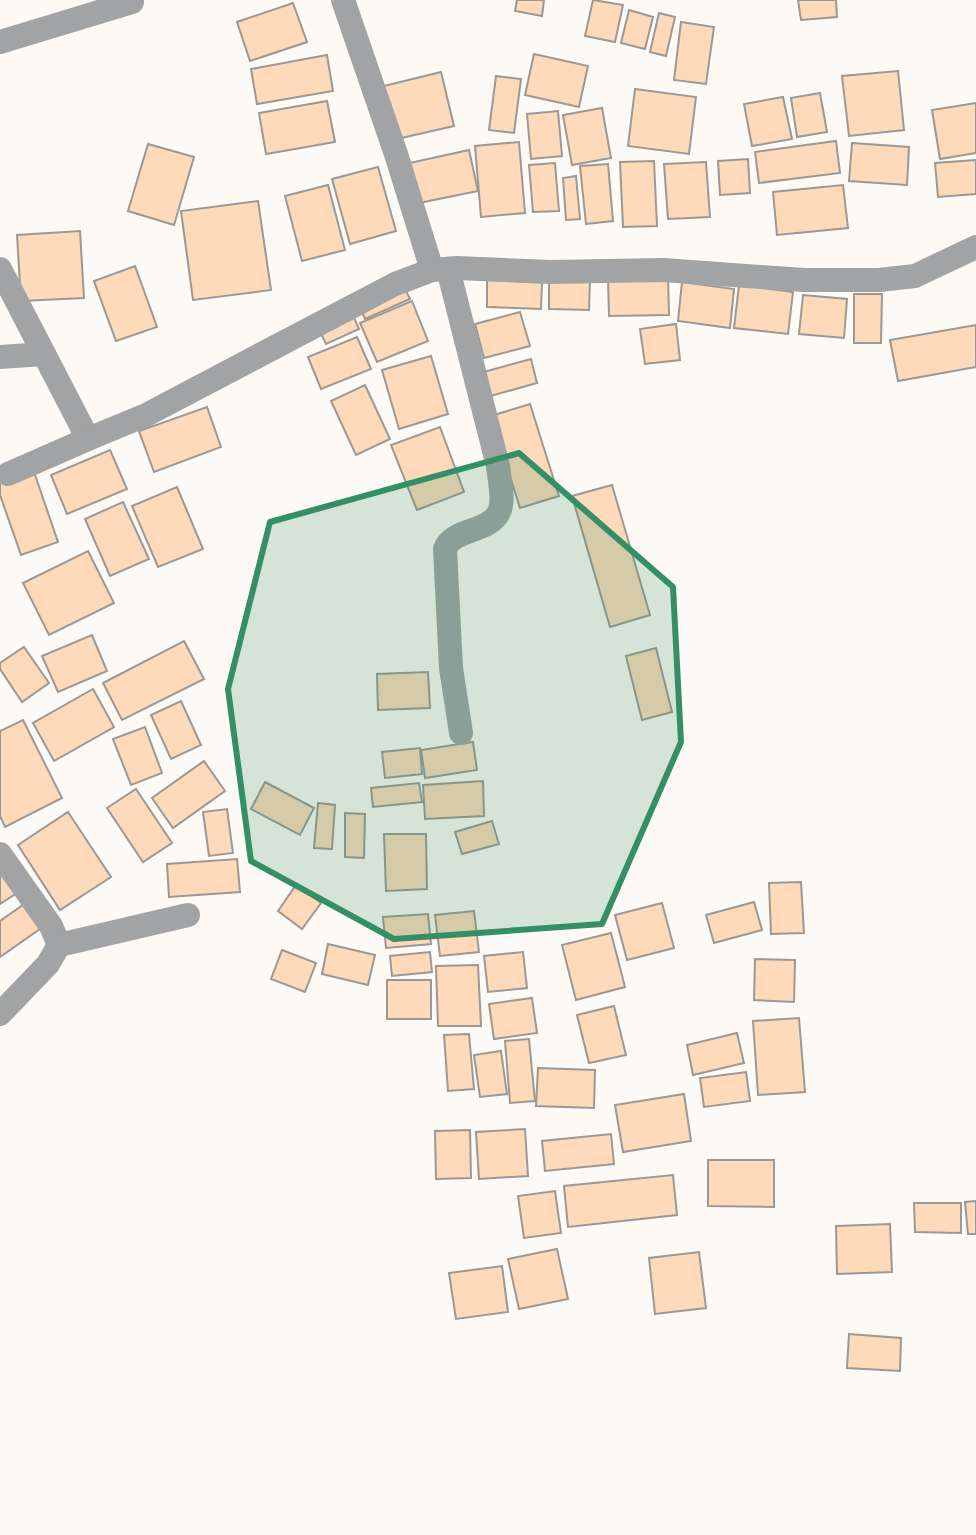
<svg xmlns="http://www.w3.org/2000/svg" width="976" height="1535" font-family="'Sofia Sans Condensed',sans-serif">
<rect width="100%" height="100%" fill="#fdf9f4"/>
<g fill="#fedaba" stroke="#9c9894" stroke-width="2">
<polygon points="517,0 544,0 542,16 515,11"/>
<polygon points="593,0 623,5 615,42 585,36"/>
<polygon points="798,0 836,0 837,17 801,20"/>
<polygon points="293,3 307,42 250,61 237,22"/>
<polygon points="629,10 653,17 645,49 621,43"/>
<polygon points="659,13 675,17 666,56 650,52"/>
<polygon points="681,22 714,27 706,84 674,80"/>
<polygon points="534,54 588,66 579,107 525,95"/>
<polygon points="327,55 333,91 257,104 251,69"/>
<polygon points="898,71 904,130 849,136 842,76"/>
<polygon points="441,72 454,126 397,139 384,86"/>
<polygon points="496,76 521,79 514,133 489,130"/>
<polygon points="635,89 696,97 689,154 628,146"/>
<polygon points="820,93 827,132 797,137 791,98"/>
<polygon points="783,97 792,139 752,146 744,104"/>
<polygon points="327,101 335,142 266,154 259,113"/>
<polygon points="976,103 976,153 940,159 932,110"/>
<polygon points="602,108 611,158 572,165 563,115"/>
<polygon points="558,111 562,156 531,159 527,114"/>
<polygon points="836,141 840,173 759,183 755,152"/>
<polygon points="519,142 525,213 481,217 475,146"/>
<polygon points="852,143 909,147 907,185 849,181"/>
<polygon points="148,144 194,157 174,225 128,211"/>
<polygon points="469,150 478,191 414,204 405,164"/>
<polygon points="748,159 750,193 720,195 718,161"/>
<polygon points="976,160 976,194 938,197 935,163"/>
<polygon points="654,161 657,226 623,227 620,162"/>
<polygon points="706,162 710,217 668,219 664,164"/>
<polygon points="555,163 559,211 533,212 529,165"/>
<polygon points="608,164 613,221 586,224 580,166"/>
<polygon points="378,167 396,231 350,244 332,179"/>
<polygon points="576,176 580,219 566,220 563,178"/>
<polygon points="328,185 345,250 302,261 285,196"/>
<polygon points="843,185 848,228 777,235 773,192"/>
<polygon points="258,201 271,290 193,300 181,211"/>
<polygon points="80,231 84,298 21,301 17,235"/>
<polygon points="135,266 157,327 116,341 94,281"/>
<polygon points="668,277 669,315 609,316 608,278"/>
<polygon points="549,279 590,280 589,310 549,309"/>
<polygon points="487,280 542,282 541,309 487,307"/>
<polygon points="682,282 734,289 730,328 678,321"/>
<polygon points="739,285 793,292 788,334 734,328"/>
<polygon points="404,287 410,299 365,319 359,306"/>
<polygon points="854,294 882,294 881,343 854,343"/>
<polygon points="803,295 847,299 844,338 799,334"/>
<polygon points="412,301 428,341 377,362 360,323"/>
<polygon points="520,312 530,346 484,358 475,324"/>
<polygon points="352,313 359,329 326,344 319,330"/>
<polygon points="676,324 680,360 645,364 640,329"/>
<polygon points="976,325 976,367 898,381 890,340"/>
<polygon points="357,337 371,369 321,389 308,357"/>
<polygon points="431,356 448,414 399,429 382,370"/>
<polygon points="531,359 537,383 487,397 480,373"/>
<polygon points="365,385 390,439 356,455 331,401"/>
<polygon points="530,404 559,496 520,508 491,416"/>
<polygon points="207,407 221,447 154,472 139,431"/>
<polygon points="440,427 464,492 417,510 391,445"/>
<polygon points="110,450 127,489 67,514 51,475"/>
<polygon points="34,472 58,542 21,555 0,495 0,483"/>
<polygon points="612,485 650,615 610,627 572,496"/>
<polygon points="177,487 203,549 158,567 132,506"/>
<polygon points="123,502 149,559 110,576 85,519"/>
<polygon points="88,551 114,603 49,635 23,583"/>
<polygon points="92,635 107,671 58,692 42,656"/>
<polygon points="184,641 204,679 122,720 103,683"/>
<polygon points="24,647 49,683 22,702 0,669 0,663"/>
<polygon points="656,648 672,712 642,720 626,656"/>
<polygon points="428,672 430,708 378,710 377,674"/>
<polygon points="93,689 114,727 54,761 33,723"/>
<polygon points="181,701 201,745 171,759 151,715"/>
<polygon points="23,720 62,798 5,827 0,816 0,731"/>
<polygon points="145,727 162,773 131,785 113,739"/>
<polygon points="473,742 477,770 425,778 421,750"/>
<polygon points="420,748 422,774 385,778 382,752"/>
<polygon points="204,761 225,791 173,828 152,798"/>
<polygon points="483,781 484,816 425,819 423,785"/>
<polygon points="265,782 314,808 300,835 251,809"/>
<polygon points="419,783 422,802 373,807 371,788"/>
<polygon points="136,789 172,843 143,862 107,808"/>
<polygon points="318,803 335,805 332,849 314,848"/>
<polygon points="227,809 233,853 209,856 203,812"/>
<polygon points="68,812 111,877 60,910 18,845"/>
<polygon points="345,813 365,814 364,858 345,857"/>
<polygon points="492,821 499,844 462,854 455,832"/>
<polygon points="384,834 426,834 427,889 386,891"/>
<polygon points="237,859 240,892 169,897 167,864"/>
<polygon points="0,869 17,893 0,904"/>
<polygon points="801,882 804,933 771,934 769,883"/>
<polygon points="296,885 321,903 302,929 278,911"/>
<polygon points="754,902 762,930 714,943 706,915"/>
<polygon points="662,903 674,948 627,960 615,915"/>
<polygon points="23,905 40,929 0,957 0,921"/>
<polygon points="474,911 479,952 440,956 435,915"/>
<polygon points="428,914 431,944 386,948 383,917"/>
<polygon points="611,933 625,987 576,1000 562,945"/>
<polygon points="328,944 375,955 368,985 322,974"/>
<polygon points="282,950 316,963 305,992 271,979"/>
<polygon points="430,952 432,972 392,976 390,956"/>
<polygon points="523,952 527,988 488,992 484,956"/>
<polygon points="755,959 795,960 794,1002 754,1000"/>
<polygon points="478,965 481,1026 438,1026 436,966"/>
<rect x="387" y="980" width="44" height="39"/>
<polygon points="532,998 537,1033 494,1039 489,1004"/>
<polygon points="614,1006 626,1055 589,1063 577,1015"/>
<polygon points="799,1018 805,1092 758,1095 753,1021"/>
<polygon points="737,1033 744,1063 693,1075 687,1045"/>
<polygon points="469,1034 474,1089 448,1091 444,1035"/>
<polygon points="529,1039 535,1101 510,1103 505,1041"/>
<polygon points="501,1051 507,1094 480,1097 474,1055"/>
<polygon points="538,1068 595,1070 594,1108 536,1106"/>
<polygon points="746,1072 750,1101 704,1107 700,1078"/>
<polygon points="684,1094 691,1141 623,1152 615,1105"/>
<polygon points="525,1129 528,1176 479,1179 476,1132"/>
<polygon points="470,1130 471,1178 436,1179 435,1131"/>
<polygon points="611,1134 614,1164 545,1171 542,1141"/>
<polygon points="708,1160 774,1160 774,1207 708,1206"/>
<polygon points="673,1175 677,1215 568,1227 564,1186"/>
<polygon points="555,1191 561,1233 524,1238 518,1196"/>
<polygon points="976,1201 976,1234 968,1234 965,1202"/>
<polygon points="914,1203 961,1203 961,1233 915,1232"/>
<polygon points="890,1224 892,1272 837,1274 836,1226"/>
<polygon points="557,1249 568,1299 519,1309 508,1259"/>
<polygon points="699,1252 706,1308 655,1314 649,1258"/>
<polygon points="502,1266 508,1312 456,1319 449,1273"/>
<polygon points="849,1334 901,1338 900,1371 847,1368"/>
</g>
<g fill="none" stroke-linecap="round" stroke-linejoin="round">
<g stroke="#a1a3a5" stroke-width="24">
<polyline points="343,0 396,154 432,270"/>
<polyline points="0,42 132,2"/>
<polyline points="0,269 44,354"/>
<path d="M 448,269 L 498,466 C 499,479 505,500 499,512 C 489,533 453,528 445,549 L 451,668 L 461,733"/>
<polyline points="0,357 44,354 88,439 146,415 395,284 432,270 457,268 550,272 663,270 804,280 879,280 915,276 976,247"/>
<polyline points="8,474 88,439"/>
<polyline points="0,854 51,926 59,945 48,964 0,1014"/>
<polyline points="59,945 188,915"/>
</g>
</g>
<path fill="#358f64" fill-opacity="0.2" stroke="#358f64" stroke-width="6" stroke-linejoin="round" d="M 519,453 L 673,587 L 681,742 L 602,924 L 394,939 L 251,861 L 228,689 L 270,522 Z"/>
</svg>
